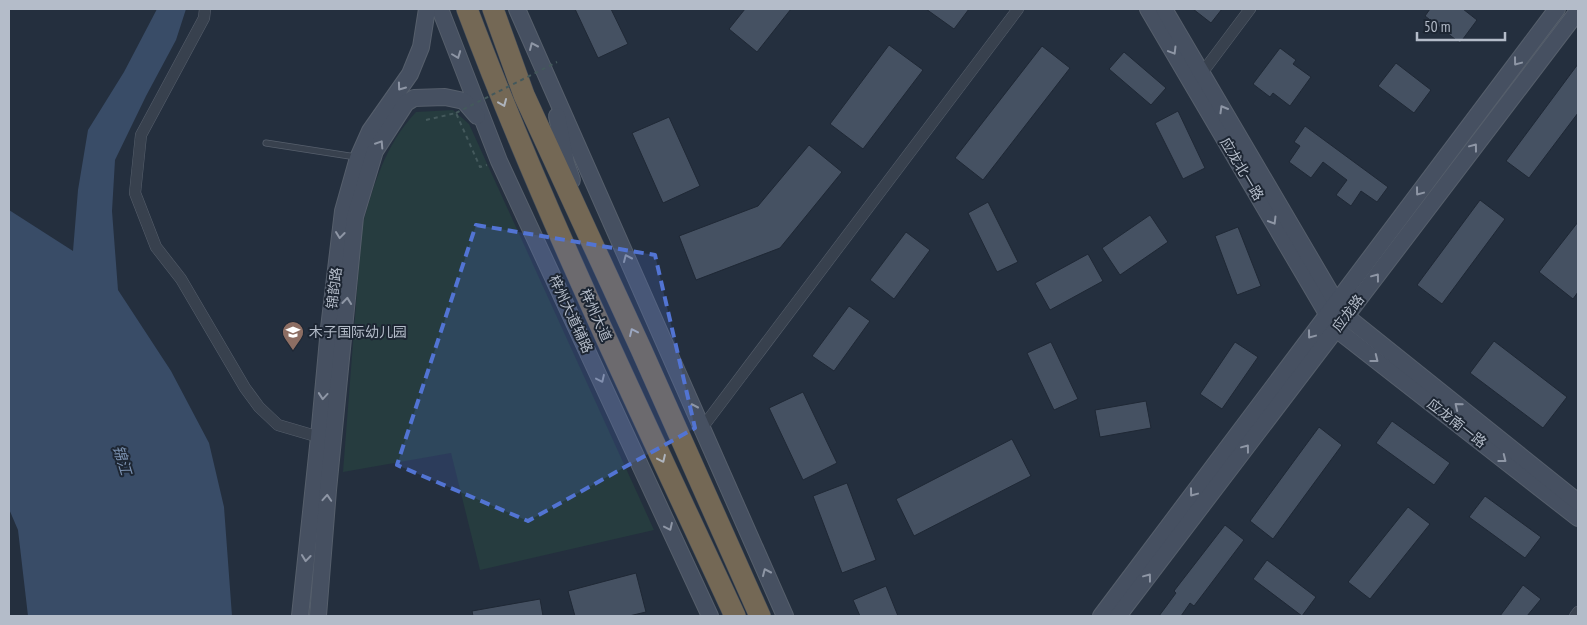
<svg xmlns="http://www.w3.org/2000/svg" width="1587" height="625" font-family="'PT Sans Narrow','Noto Sans SC',sans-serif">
<rect width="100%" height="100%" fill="#242f3e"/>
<path fill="#263c3f" d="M 453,110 L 469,124 L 654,530 L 480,570 L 451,453 L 343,472 L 362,227 C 374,184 385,145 416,112 Z"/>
<polygon fill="#394c67" points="157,9 186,9 176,40 146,96 115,160 112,211 118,290 171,371 209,443 224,507 232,616 28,616 18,530 9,509 9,210 73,251 78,190 88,130 124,72"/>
<g fill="#455162" stroke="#1f2835">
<polygon points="575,9 611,9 628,44 598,58"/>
<polygon points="745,9 791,9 757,52 729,29"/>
<polygon points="926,9 969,9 954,29"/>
<polygon points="1193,9 1222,9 1211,23"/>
<polygon points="1430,9 1463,9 1477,20 1460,43 1425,16"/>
<polygon points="889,45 923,70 863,149 830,124"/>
<polygon points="1042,46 1070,68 983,180 955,158"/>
<polygon points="1280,48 1296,60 1293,64 1311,77 1290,106 1273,93 1270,97 1253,84"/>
<polygon points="1124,52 1166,88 1151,105 1109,69"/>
<polygon points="1396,63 1431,90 1414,113 1378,86"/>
<polygon points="1578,64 1578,113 1529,178 1506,161"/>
<polygon points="1178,111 1205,168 1183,179 1155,123"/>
<polygon points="669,117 700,186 663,203 632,133"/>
<polygon points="1305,126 1388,187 1377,202 1361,191 1351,206 1336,195 1347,180 1323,162 1311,178 1289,162 1300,146 1294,142"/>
<polygon points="809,145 842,172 780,248 696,280 679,236 758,206"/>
<polygon points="1480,200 1505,219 1442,304 1417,285"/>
<polygon points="988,202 1018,262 997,272 968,213"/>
<polygon points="1150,215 1168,242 1120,275 1102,248"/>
<polygon points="1578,222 1578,292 1573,299 1539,272"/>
<polygon points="1238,227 1261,286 1237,295 1215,236"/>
<polygon points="906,232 930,250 894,299 870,280"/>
<polygon points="1088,254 1103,281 1050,310 1035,283"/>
<polygon points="849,306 870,321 834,371 812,356"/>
<polygon points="1494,341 1567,397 1543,428 1470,373"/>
<polygon points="1051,342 1078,399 1054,410 1027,353"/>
<polygon points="1235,342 1258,357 1222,409 1200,394"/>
<polygon points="803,392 837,463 803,480 769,408"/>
<polygon points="1146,401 1151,428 1100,437 1095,410"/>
<polygon points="1392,421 1450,463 1434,485 1376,443"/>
<polygon points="1319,427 1342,445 1273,539 1250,521"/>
<polygon points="1012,439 1031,476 914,536 896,499"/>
<polygon points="847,483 876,560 842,573 813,496"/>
<polygon points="1485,496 1541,537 1525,558 1469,517"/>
<polygon points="1408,507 1430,524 1370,599 1348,582"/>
<polygon points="1225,525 1244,540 1194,606 1190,603 1181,616 1159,616 1176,593 1174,591"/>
<polygon points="1267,560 1316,597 1302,616 1253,579"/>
<polygon points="636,573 646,612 629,616 575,616 568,591"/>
<polygon points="1523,585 1541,599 1527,616 1500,616"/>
<polygon points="886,586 898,616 860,616 853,600"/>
<polygon points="540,599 543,616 473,616 472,611"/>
</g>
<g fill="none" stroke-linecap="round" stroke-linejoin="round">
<g stroke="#565f6c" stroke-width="7">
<polyline id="lane" points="266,143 356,157"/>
</g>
<g stroke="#565f6c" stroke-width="12">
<g id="street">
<polyline points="205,9 204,18 141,135 135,193 156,247 181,279 245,388 259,407 278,425 319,437"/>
<polyline points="1202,73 1250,9"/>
<polyline points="702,428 1018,9"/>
<polyline points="1575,616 1578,612"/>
</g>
</g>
<g stroke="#565f6c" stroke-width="18">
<g id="secondary">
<polyline points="440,9 499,161 710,616"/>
<polyline points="517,9 785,616"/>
<polyline points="1148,9 1336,329 1578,518"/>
<polyline points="1164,9 1336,302 1346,316 1578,502"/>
<polyline points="557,116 566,163 572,180"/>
<polyline points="300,616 319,437 329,328 343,211 358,158 370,131 410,74 421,47 427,9"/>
<polyline points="318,616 328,490 355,217 375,151 406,103 414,98 445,97 464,101 477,116"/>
<polyline points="1101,616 1557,9"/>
<polyline points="1118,616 1578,11"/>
</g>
</g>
<g stroke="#434c59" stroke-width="22">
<g id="highway">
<path d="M 467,9 C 545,216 642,415 735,616"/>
<polyline points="493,9 524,95 641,349 760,616"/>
</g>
</g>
<polyline stroke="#44595c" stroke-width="2" stroke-dasharray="4 4" stroke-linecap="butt" points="426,120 456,113 480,167 487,165"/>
<use href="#lane" stroke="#38414e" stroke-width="5.5"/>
<use href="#street" stroke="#38414e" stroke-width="11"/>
<use href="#secondary" stroke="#465061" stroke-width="16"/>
<use href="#highway" stroke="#746855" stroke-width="21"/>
<polyline stroke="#44595c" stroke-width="2" stroke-dasharray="4 4" stroke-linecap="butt" points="456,113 557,62"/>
</g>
<defs><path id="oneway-chevron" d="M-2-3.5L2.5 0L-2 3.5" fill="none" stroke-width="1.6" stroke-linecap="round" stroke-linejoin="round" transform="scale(1.25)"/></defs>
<g stroke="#8e96a5">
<use href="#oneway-chevron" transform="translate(533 46) rotate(-114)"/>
<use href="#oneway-chevron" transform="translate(1173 51) rotate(59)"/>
<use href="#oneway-chevron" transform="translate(457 55) rotate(69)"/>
<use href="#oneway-chevron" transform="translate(1517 62) rotate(127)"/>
<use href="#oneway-chevron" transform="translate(401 87) rotate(126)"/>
<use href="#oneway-chevron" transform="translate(1223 109) rotate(-120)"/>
<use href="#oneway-chevron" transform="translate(380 144) rotate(-57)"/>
<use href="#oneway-chevron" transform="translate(1474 147) rotate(-53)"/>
<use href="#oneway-chevron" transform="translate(1419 192) rotate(127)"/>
<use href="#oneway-chevron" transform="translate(1273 221) rotate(59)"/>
<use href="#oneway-chevron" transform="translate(340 235) rotate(97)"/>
<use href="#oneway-chevron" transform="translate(627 258) rotate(-114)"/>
<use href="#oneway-chevron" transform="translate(1376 277) rotate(-53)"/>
<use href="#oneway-chevron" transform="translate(347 301) rotate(-84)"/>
<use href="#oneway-chevron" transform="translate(1311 335) rotate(127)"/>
<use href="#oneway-chevron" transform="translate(1375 359) rotate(38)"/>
<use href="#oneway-chevron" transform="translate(601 379) rotate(65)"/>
<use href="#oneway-chevron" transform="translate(323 396) rotate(95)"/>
<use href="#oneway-chevron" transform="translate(1458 406) rotate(-141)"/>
<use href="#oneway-chevron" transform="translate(693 407) rotate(-114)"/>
<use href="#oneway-chevron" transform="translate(1246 448) rotate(-53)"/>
<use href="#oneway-chevron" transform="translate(1503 459) rotate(38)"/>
<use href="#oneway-chevron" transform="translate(1193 493) rotate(127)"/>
<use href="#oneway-chevron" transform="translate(327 498) rotate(-86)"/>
<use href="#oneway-chevron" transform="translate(669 527) rotate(65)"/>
<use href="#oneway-chevron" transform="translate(306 558) rotate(96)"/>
<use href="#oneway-chevron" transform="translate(766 572) rotate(-114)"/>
<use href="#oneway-chevron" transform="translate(1148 577) rotate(-53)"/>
</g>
<g stroke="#aeb4bd">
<use href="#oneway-chevron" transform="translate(503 103) rotate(67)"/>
<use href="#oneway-chevron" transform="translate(633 332) rotate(-115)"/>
<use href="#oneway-chevron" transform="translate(662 459) rotate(65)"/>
</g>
<path fill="#5274d3" fill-opacity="0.2" stroke="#5274d3" stroke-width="4" stroke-dasharray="10 6" stroke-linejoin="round" d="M 476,225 L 655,255 L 695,428 L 528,521 L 397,465 Z"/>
<defs>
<g id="school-pin" transform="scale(1.125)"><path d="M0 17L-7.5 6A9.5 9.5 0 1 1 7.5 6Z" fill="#8d6e63" stroke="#1d2633"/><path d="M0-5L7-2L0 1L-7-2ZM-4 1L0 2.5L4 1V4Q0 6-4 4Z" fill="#fff"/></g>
</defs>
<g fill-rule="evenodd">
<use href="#school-pin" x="293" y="332"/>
</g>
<g text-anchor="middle" stroke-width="4" stroke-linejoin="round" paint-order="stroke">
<g font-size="14" fill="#b4bcc9" stroke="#1d2633">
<text transform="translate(1242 169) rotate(59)" y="5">应龙北一路</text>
<text transform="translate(334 288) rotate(-83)" y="5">锦韵路</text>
<text transform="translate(1348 313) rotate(-53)" y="5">应龙路</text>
<text transform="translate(571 314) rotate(65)" y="5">梓州大道辅路</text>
<text transform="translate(596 315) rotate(66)" y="5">梓州大道</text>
<text transform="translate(1457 423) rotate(38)" y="5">应龙南一路</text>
</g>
<g font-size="14" fill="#b4bcc9" stroke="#1d2633" text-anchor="start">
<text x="309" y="337">木子国际幼儿园</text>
</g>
<g font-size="15" font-style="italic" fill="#7c92b1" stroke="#1d2633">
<text transform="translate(122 460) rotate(73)" y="5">锦江</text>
</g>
</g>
<rect width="1587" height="625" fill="none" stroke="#b4bcc9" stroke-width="20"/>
<path d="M1417 32v8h88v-8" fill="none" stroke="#b4bcc9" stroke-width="2.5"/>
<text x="1424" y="32" font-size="15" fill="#b4bcc9" stroke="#1d2633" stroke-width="4" paint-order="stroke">50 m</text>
</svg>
